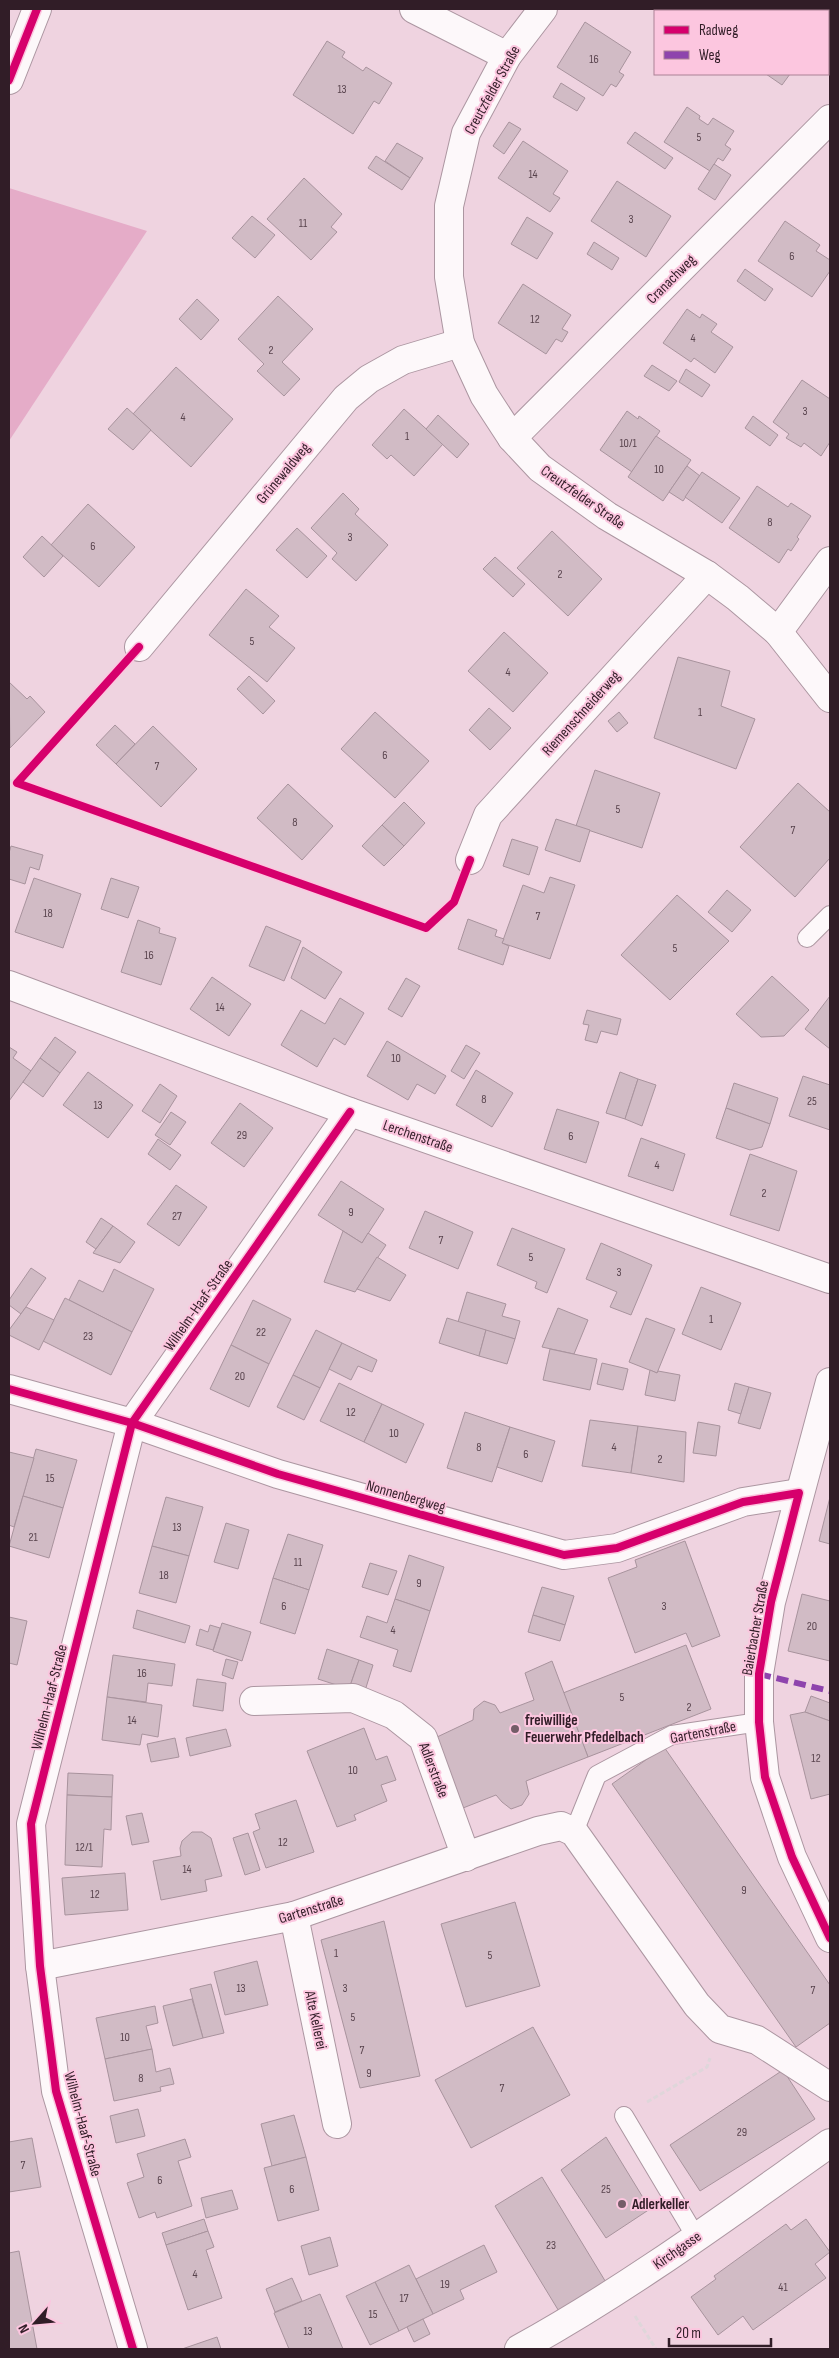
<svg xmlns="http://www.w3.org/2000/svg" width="839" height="2358" font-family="'Sofia Sans Condensed',sans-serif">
<rect width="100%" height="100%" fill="#efd3e0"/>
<polygon fill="#e5acc8" points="9,188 147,231 9,441"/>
<g fill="#d1bbc5" stroke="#a8939d">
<polygon points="662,9 703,9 702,11 660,11"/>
<polygon points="585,22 631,52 619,72 624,75 616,87 611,84 603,96 557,67"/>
<polygon points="327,41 345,52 342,57 363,71 366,67 392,83 379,104 374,101 353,134 293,95"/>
<polygon points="766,74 790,74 782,85"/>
<polygon points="561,83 585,98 577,111 553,97"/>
<polygon points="687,107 700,116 699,119 708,125 713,118 734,131 725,145 731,149 723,161 718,158 710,171 664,142"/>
<polygon points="509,122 521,129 504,154 493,146"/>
<polygon points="635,132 673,158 665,169 627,143"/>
<polygon points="523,141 568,171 553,194 560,198 550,212 498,178"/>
<polygon points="397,143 423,158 410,178 385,161"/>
<polygon points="376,156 410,178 402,190 368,168"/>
<polygon points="714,164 731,175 715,200 698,189"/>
<polygon points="304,178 342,214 331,227 337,232 311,260 267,219"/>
<polygon points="617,181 671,216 646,257 591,221"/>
<polygon points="252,216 275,235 255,258 232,238"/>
<polygon points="527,217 553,233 537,259 511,244"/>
<polygon points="785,221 820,245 816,251 830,260 830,271 812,297 758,261"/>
<polygon points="594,242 619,258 612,270 587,254"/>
<polygon points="745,269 773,289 765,301 737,281"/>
<polygon points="523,284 571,315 562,329 568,332 562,342 556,339 546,354 498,323"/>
<polygon points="278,296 313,329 282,362 300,379 284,396 257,371 264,364 238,339"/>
<polygon points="197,299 219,320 201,340 179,319"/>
<polygon points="687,309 700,318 702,314 717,324 711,332 733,347 715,373 694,358 691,362 663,343"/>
<polygon points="652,365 677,381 669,391 644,376"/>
<polygon points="176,367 233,419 191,467 133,414"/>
<polygon points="686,369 710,385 702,397 679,382"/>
<polygon points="802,380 830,399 830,442 821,456 804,443 801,447 786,438 789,434 773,422"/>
<polygon points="127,408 151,430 133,450 108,429"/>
<polygon points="404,409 443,444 414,476 391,455 387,459 372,445"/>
<polygon points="627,411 638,419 639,416 660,431 632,472 600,450"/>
<polygon points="438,415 469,444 457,458 426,429"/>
<polygon points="753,416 778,435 770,446 745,428"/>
<polygon points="656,436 691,460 663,501 628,477"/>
<polygon points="687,466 700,476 683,501 669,492"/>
<polygon points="702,472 740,498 722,523 685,497"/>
<polygon points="757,486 788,507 791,503 811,516 797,537 799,539 791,551 788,549 779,563 729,528"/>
<polygon points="343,493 359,509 355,514 388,545 356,581 332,559 337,553 311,528"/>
<polygon points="88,504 135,547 99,587 51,545"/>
<polygon points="297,528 327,556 307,578 276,550"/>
<polygon points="552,531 602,579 568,616 517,568"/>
<polygon points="42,536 63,556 44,577 23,557"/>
<polygon points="495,557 525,584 513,597 483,569"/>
<polygon points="246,589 279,616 269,627 295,648 267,682 209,635"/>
<polygon points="504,632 548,673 513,712 468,671"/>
<polygon points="678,657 730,671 721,706 755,719 736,769 654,738"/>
<polygon points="249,676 275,701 263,714 237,689"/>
<polygon points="9,682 27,699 30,696 45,712 10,748"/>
<polygon points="489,708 511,728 490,750 469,730"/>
<polygon points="375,712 429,761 395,798 341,749"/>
<polygon points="619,712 628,723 617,732 608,721"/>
<polygon points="115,725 135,744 116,764 96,745"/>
<polygon points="153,726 197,769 161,807 116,764"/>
<polygon points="595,770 660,793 642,848 576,826"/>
<polygon points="798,783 830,812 830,858 795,897 740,847"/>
<polygon points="288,784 333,826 302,860 257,818"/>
<polygon points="404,802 425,823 404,846 382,825"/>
<polygon points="556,819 590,830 580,862 545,850"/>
<polygon points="382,825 404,846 384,866 362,846"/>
<polygon points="512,839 538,847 529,875 503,866"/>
<polygon points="11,846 43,855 39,870 30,867 25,884 9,879 9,853"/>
<polygon points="550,877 575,885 550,959 502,943 523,885 544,893"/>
<polygon points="34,878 81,894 63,948 15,932"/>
<polygon points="111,878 139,887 128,918 101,909"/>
<polygon points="727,890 751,910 732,932 708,912"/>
<polygon points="677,895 729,941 670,1000 621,955"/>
<polygon points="468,919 497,930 495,936 504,939 502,943 509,946 503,965 458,949"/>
<polygon points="138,920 160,928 159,933 176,938 161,985 121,972"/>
<polygon points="266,926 301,941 284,981 249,966"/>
<polygon points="303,947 342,972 325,999 291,978"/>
<polygon points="772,976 809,1010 784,1036 761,1037 736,1014"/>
<polygon points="212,977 251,1004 229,1036 190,1009"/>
<polygon points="406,978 420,986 402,1017 388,1009"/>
<polygon points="830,996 830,1049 805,1029"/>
<polygon points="340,998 364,1013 345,1045 334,1038 317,1067 281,1045 301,1010 325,1024"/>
<polygon points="587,1010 621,1019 617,1035 601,1031 597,1043 585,1040 589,1025 583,1024"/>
<polygon points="55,1037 76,1052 60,1073 40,1058"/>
<polygon points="387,1041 446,1076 435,1094 417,1084 408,1100 367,1076"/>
<polygon points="466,1045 480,1053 464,1079 451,1071"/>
<polygon points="9,1047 17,1052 13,1058 31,1071 9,1101"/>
<polygon points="40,1058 60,1073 43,1097 23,1082"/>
<polygon points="476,1070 513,1093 492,1127 456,1105"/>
<polygon points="88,1072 133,1105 108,1138 63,1105"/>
<polygon points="620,1072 638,1079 625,1119 606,1113"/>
<polygon points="803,1076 830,1085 830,1130 789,1116"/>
<polygon points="638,1079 656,1085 642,1126 625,1119"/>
<polygon points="734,1083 778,1098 770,1124 726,1108"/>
<polygon points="160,1084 177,1096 160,1123 142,1111"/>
<polygon points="240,1103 273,1128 244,1167 211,1143"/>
<polygon points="726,1108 770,1124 762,1147 750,1150 716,1138"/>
<polygon points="557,1109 599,1122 586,1163 544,1149"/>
<polygon points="171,1112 186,1122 170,1145 155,1135"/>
<polygon points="641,1138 685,1154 673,1191 628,1176"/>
<polygon points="158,1139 181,1155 170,1170 148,1154"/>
<polygon points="750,1154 797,1171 779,1231 730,1215"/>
<polygon points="341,1181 384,1209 362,1243 318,1215"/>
<polygon points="176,1185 207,1207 179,1246 147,1224"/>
<polygon points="425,1211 473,1232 458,1269 409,1248"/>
<polygon points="101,1218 113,1226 96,1249 86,1242"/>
<polygon points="113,1226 135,1242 120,1263 93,1253"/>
<polygon points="512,1228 565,1249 547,1293 535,1288 537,1282 497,1265"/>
<polygon points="343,1231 362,1243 368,1233 386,1245 355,1292 324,1282"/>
<polygon points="601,1243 652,1265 631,1315 610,1307 617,1292 586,1279"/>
<polygon points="377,1257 406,1275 390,1301 357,1289"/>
<polygon points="31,1268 46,1278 21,1314 9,1305 9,1300"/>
<polygon points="114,1269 154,1289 132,1332 69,1300 79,1280 103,1292"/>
<polygon points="701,1287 741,1303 721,1350 682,1334"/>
<polygon points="467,1292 506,1304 502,1316 520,1321 515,1339 458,1322"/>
<polygon points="65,1298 132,1332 111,1375 43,1341"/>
<polygon points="253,1300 291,1319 269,1364 231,1345"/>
<polygon points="26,1307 54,1320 39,1350 9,1335 9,1330"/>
<polygon points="558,1308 588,1320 574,1354 542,1347"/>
<polygon points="447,1318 486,1330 479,1356 439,1343"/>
<polygon points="646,1318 675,1329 657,1373 629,1362"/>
<polygon points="316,1330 342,1343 320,1388 293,1375"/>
<polygon points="486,1330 515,1339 507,1364 479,1356"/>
<polygon points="342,1343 377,1360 372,1372 358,1366 351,1380 329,1369"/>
<polygon points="231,1345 269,1364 249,1407 210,1389"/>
<polygon points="550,1349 597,1359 590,1390 543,1380"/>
<polygon points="602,1363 628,1369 623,1390 597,1384"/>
<polygon points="650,1370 657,1373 658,1371 680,1375 675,1401 645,1395"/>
<polygon points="293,1375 320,1388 304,1420 277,1407"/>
<polygon points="339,1383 382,1404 364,1442 320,1421"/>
<polygon points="735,1383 749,1387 741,1414 728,1410"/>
<polygon points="749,1387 771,1393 760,1429 738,1423"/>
<polygon points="382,1404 424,1424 406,1463 364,1442"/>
<polygon points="465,1412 510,1427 492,1482 447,1468"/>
<polygon points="590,1420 638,1426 631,1473 582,1466"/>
<polygon points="698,1422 720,1426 716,1456 693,1453"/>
<polygon points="638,1426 686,1432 684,1482 631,1473"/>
<polygon points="510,1427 555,1441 542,1482 497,1467"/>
<polygon points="36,1449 77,1460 63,1508 23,1496"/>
<polygon points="9,1452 34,1458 14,1527 9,1525"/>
<polygon points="23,1496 63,1508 49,1558 9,1546"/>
<polygon points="166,1497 203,1507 189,1556 152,1546"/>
<polygon points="830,1497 830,1544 819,1541"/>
<polygon points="226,1523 249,1530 238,1569 214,1562"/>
<polygon points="288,1534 323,1545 309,1590 273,1578"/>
<polygon points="685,1541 720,1636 692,1647 686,1633 635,1653 608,1578 637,1567 635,1560"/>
<polygon points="152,1546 189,1556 176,1603 139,1593"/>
<polygon points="409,1555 444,1567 430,1611 395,1599"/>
<polygon points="370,1563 397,1571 388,1595 362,1587"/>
<polygon points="273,1578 309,1590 295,1634 260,1623"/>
<polygon points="542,1587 574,1596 565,1625 533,1615"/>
<polygon points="802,1594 830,1601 830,1661 788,1651"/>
<polygon points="395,1599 430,1611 411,1672 393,1666 398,1650 360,1637 367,1616 387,1623"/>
<polygon points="137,1610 190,1626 185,1643 133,1628"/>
<polygon points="533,1615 565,1625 560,1641 528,1632"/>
<polygon points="9,1617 27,1621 17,1665 9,1663"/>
<polygon points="222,1623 251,1632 242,1661 213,1651"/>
<polygon points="210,1625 220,1628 213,1650 196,1645 200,1629 208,1632"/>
<polygon points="686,1645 711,1709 588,1757 563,1693"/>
<polygon points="327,1649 359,1660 349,1689 318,1679"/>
<polygon points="113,1655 175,1664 172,1686 148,1683 146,1702 107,1697"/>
<polygon points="226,1659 238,1662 233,1679 222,1675"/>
<polygon points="359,1660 373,1665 364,1694 349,1689"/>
<polygon points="552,1661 588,1757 526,1781 529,1794 522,1805 511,1809 502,1802 496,1795 463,1808 435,1738 473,1720 474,1709 484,1701 495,1705 500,1713 534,1700 525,1673"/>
<polygon points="197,1679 226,1683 223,1711 193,1706"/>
<polygon points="811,1696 830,1703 830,1721 805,1712"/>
<polygon points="107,1697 162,1705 158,1737 142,1734 140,1745 102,1740"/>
<polygon points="805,1712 830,1721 830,1794 811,1799 790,1715"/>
<polygon points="364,1728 376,1760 387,1756 396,1780 381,1785 387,1801 354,1815 356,1820 337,1827 307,1751"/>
<polygon points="226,1729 231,1746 190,1756 186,1738"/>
<polygon points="175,1738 179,1757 151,1762 147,1744"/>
<polygon points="664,1747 830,1985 830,2023 796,2047 612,1784"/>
<polygon points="68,1773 113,1775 112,1797 67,1795"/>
<polygon points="67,1795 112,1797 111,1830 104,1829 102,1867 65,1865"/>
<polygon points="296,1800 314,1852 266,1868 253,1832 260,1829 255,1814"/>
<polygon points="142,1813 149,1842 132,1845 126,1816"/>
<polygon points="192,1832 202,1832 211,1838 222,1876 205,1880 207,1891 161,1900 153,1861 181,1856 180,1848 182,1841"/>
<polygon points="248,1833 260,1870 245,1875 233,1838"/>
<polygon points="125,1873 128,1910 65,1915 62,1878"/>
<polygon points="515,1902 540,1986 466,2007 441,1924"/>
<polygon points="384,1921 420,2076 360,2088 321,1940"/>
<polygon points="257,1961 268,2005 225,2015 214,1972"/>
<polygon points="211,1984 224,2033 203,2038 190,1989"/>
<polygon points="192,1999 203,2038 173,2046 163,2006"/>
<polygon points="155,2006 158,2023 146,2026 152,2049 105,2059 96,2018"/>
<polygon points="533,2027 570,2095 471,2148 435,2080"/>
<polygon points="152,2049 156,2072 170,2068 174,2084 160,2087 161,2091 114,2101 105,2059"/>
<polygon points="783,2070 815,2119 700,2191 670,2145"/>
<polygon points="138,2109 145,2136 116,2143 110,2116"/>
<polygon points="294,2115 306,2157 272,2166 261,2124"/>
<polygon points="606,2137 650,2209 606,2238 561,2170"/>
<polygon points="32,2138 41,2187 9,2192 9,2142"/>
<polygon points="185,2139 191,2157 178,2161 192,2206 157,2218 155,2212 139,2218 127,2183 144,2177 137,2154"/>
<polygon points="306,2157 319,2210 278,2221 264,2168"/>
<polygon points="542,2177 607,2284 560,2313 495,2206"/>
<polygon points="232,2190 238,2209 206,2218 201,2198"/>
<polygon points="204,2219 208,2231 166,2245 162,2233"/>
<polygon points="806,2219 830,2252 815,2264 826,2278 753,2330 743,2316 718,2335 691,2297 716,2279 714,2276 786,2224 791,2230"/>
<polygon points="208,2231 214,2247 206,2250 222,2298 188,2310 166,2245"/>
<polygon points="330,2237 338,2266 309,2275 301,2246"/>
<polygon points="484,2245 497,2272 460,2290 464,2299 433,2314 416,2279"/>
<polygon points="19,2251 37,2349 9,2349 9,2253"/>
<polygon points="409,2265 433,2314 399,2331 375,2282"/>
<polygon points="292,2278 302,2301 275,2312 266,2289"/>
<polygon points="375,2282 399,2331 370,2345 346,2296"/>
<polygon points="320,2294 343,2349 289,2349 274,2313"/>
<polygon points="423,2319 430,2334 414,2342 407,2327"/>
<polygon points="217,2337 221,2349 182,2349"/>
</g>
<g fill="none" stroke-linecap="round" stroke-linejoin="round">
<g stroke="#ac96a1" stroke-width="20">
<g id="lane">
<polyline points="807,938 830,915"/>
<polyline points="574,1832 597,1775 672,1735 759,1722"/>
<polyline points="624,2116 696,2237"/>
</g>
</g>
<g stroke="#ac96a1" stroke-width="30">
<g id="street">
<polyline points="414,9 507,56"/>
<polyline points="543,9 507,56 466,133 449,206 449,277 460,343 484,395 512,438 540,468 607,516 707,575 738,598 778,632 830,698"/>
<polyline points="9,80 37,9"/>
<polyline points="512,438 830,119"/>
<polyline points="778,632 830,561"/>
<polyline points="139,647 346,398 369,379 403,360 460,343"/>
<polyline points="470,860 488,815 707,575"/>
<polyline points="9,985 350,1112 830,1279"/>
<polyline points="9,1389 132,1423 278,1474 564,1555 617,1548 743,1502 799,1493"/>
<polyline points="254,1701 353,1698 394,1715 423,1738 466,1857"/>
<polyline points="294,1916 337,2124"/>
<polyline points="40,1966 294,1916 538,1831 561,1826 574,1832 697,2005 720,2029 757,2040 830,2087"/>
<polyline points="133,2349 56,2091 40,1966 31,1824 132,1423 350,1112"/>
<path d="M 519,2349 C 628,2289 728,2215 830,2143"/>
</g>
</g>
<g stroke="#ac96a1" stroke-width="30">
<polyline id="secondary" points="830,1382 771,1602 759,1674 759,1722 765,1777 792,1857 830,1938"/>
</g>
<g stroke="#dfd6da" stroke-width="3" stroke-dasharray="5 2.5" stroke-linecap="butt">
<polyline points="119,669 17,783 426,928 454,902 459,888"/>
<polyline points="9,780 17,783"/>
<polyline points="647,2102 707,2067 710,2058"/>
<polyline points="635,2316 656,2349"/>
</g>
<use href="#lane" stroke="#fdf8fa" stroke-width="18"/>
<use href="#street" stroke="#fdf8fa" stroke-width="28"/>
<use href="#secondary" stroke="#fdf8fa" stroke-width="28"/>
<polyline stroke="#8e44ad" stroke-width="6" stroke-dasharray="12 6" stroke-linecap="butt" points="759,1674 830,1691"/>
<g stroke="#fcc6df" stroke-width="11">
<g id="cycleway">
<polyline points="9,80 37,9"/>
<polyline points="139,647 17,783 426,928 454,902 470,860"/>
<polyline points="9,1389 132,1423 278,1474 564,1555 617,1548 743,1502 799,1493 771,1602 759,1674 759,1722 765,1777 792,1857 830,1938"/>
<polyline points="133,2349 56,2091 40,1966 31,1824 132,1423 350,1112"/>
</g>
</g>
<use href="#cycleway" stroke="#d6006c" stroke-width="8"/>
</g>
<g fill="#745d68" stroke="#fcc6df" stroke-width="2">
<circle cx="515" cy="1729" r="5"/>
<circle cx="622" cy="2204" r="5"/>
</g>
<g text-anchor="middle" stroke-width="4" stroke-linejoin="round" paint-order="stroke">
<g font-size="12" fill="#59444e">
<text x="594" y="63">16</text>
<text x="342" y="93">13</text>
<text x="699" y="141">5</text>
<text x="533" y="178">14</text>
<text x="631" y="223">3</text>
<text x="303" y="227">11</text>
<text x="792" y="260">6</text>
<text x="535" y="323">12</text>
<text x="693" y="342">4</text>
<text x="271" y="354">2</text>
<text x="805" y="415">3</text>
<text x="183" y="421">4</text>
<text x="407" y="440">1</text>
<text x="628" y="447">10/1</text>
<text x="659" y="473">10</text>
<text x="770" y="526">8</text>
<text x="350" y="541">3</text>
<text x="93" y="550">6</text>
<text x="560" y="578">2</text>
<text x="252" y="645">5</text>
<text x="508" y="676">4</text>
<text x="700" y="716">1</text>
<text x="385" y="759">6</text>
<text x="157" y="770">7</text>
<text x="618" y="813">5</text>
<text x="295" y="826">8</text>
<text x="793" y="834">7</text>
<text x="48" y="917">18</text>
<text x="538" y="920">7</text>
<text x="675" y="952">5</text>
<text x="149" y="959">16</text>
<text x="220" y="1011">14</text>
<text x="396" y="1062">10</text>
<text x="484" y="1103">8</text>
<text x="812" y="1105">25</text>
<text x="98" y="1109">13</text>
<text x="242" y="1139">29</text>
<text x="571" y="1140">6</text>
<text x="657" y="1169">4</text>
<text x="764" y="1197">2</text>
<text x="351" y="1216">9</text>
<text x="177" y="1220">27</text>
<text x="441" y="1244">7</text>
<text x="531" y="1261">5</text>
<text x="619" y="1276">3</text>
<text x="711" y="1323">1</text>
<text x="261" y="1336">22</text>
<text x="88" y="1340">23</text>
<text x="240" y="1380">20</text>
<text x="351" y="1416">12</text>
<text x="394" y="1437">10</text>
<text x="479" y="1451">8</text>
<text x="614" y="1451">4</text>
<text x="526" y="1458">6</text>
<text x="660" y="1463">2</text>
<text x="50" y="1482">15</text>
<text x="177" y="1531">13</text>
<text x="33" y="1541">21</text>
<text x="298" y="1566">11</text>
<text x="164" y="1579">18</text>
<text x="419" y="1587">9</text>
<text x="284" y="1610">6</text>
<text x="664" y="1610">3</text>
<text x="812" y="1630">20</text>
<text x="393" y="1634">4</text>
<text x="142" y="1677">16</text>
<text x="622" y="1701">5</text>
<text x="689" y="1711">2</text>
<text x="132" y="1724">14</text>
<text x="816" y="1762">12</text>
<text x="353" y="1774">10</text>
<text x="283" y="1846">12</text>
<text x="84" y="1851">12/1</text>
<text x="187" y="1873">14</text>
<text x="744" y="1894">9</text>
<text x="95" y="1898">12</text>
<text x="336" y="1957">1</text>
<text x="490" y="1959">5</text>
<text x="241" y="1992">13</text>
<text x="345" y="1992">3</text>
<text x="813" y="1994">7</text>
<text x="353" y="2021">5</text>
<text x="125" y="2041">10</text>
<text x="362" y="2054">7</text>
<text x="369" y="2077">9</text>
<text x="141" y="2082">8</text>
<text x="502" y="2092">7</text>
<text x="742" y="2136">29</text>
<text x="23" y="2169">7</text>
<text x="160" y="2184">6</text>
<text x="292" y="2193">6</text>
<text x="606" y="2193">25</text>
<text x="551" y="2249">23</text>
<text x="195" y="2278">4</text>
<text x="445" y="2288">19</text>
<text x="783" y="2291">41</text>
<text x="404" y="2302">17</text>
<text x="373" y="2318">15</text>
<text x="308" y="2335">13</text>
</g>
<g font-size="15" fill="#311d27" stroke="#fcc6df">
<text transform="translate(492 90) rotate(-61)" y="5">Creutzfelder Straße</text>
<text transform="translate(671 279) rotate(-45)" y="5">Cranachweg</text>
<text transform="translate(283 473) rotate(-50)" y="5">Grünewaldweg</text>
<text transform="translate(583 497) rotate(35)" y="5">Creutzfelder Straße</text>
<text transform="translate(581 713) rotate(-48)" y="5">Riemenschneiderweg</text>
<text transform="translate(418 1136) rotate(19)" y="5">Lerchenstraße</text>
<text transform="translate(198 1305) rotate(-55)" y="5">Wilhelm-Haaf-Straße</text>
<text transform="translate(406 1496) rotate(16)" y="5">Nonnenbergweg</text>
<text transform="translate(755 1628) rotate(-80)" y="5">Baierbacher Straße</text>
<text transform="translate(49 1697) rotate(-76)" y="5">Wilhelm-Haaf-Straße</text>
<text transform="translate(703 1732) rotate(-11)" y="5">Gartenstraße</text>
<text transform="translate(434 1770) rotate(69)" y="5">Adlerstraße</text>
<text transform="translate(311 1909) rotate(-17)" y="5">Gartenstraße</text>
<text transform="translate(316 2020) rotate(78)" y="5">Alte Kellerei</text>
<text transform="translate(83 2124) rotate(75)" y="5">Wilhelm-Haaf-Straße</text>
<text transform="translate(677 2250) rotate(-35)" y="5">Kirchgasse</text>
</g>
<g font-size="15" font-weight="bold" fill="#311d27" stroke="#fcc6df" text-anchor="start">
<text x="525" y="1725">freiwillige<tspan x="525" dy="17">Feuerwehr Pfedelbach</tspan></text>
<text x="632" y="2209">Adlerkeller</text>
</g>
</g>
<rect width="839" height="2358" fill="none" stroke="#311d27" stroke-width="20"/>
<rect x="654" y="10" width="175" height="65" fill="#fcc6df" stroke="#ab8295"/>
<rect x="664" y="26" width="25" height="8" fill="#d6006c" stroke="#ab8295"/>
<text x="699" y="35" font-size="15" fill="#311d27">Radweg</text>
<rect x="664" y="51" width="25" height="8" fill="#8e44ad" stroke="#ab8295"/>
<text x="699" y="60" font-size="15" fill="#311d27">Weg</text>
<g transform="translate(35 2323) rotate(243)" stroke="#fcc6df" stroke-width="4" paint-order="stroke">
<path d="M0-4L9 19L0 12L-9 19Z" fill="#311d27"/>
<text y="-8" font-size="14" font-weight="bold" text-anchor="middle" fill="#311d27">N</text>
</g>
<path d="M669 2338v8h102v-8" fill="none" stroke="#311d27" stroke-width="2.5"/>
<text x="676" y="2338" font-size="15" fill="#311d27" stroke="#fcc6df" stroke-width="4" paint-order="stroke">20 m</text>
</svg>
